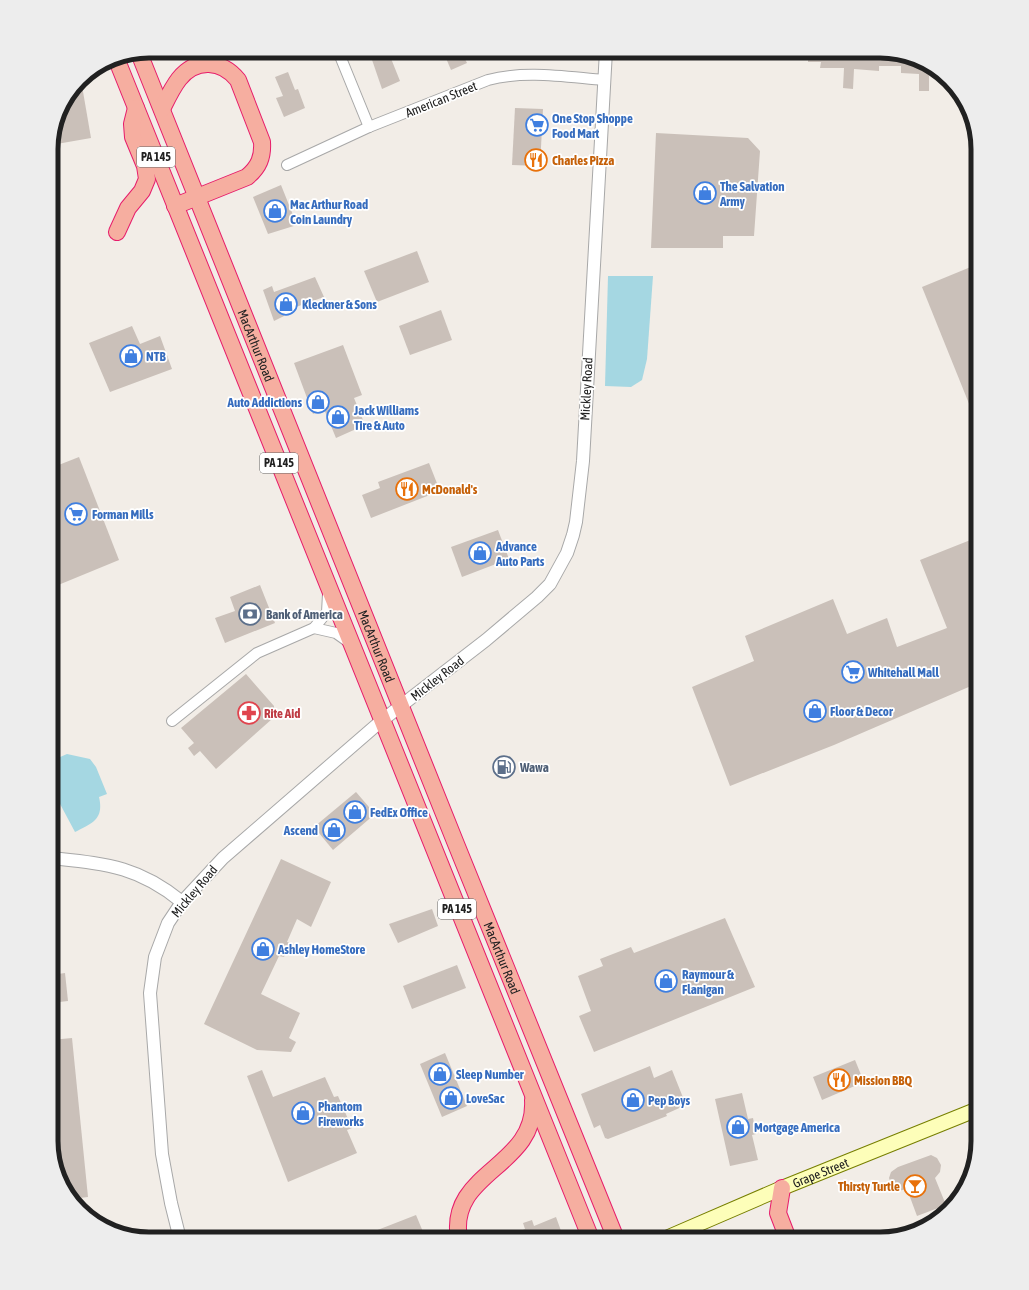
<svg xmlns="http://www.w3.org/2000/svg" width="1029" height="1290" font-family="'Asap Condensed',sans-serif">
<rect width="100%" height="100%" fill="#f2ede7"/>
<g fill="#a5d7e2">
<polygon points="608,276 653,276 647,359 642,380 631,387 605,386"/>
<path d="M 67,754 L 90,759 L 96,767 L 107,794 L 99,797 C 104,819 93,823 75,832 L 51,787 L 51,761 Z"/>
</g>
<g fill="#cac0b9">
<polygon points="369,51 388,51 400,81 382,89"/>
<polygon points="443,51 461,51 467,63 451,70"/>
<polygon points="808,51 886,51 929,64 929,91 919,91 919,74 901,73 901,66 879,66 879,71 854,69 853,89 843,88 844,68 820,68 821,62 808,62"/>
<polygon points="288,72 295,90 298,89 305,108 284,117 276,98 283,96 275,77"/>
<polygon points="81,80 91,138 51,145 61,106"/>
<polygon points="515,108 543,109 540,166 512,165"/>
<polygon points="656,133 748,138 760,151 754,236 723,236 723,248 651,248"/>
<polygon points="281,185 297,225 268,234 253,197"/>
<polygon points="417,251 429,282 377,302 364,271"/>
<polygon points="978,264 978,426 922,287"/>
<polygon points="315,277 324,297 282,312 284,316 274,321 263,290 272,286 274,292"/>
<polygon points="441,310 452,340 410,355 399,326"/>
<polygon points="132,326 140,344 160,336 172,369 110,392 89,343"/>
<polygon points="343,345 362,395 354,398 365,425 336,438 324,409 313,414 294,363"/>
<polygon points="79,457 119,560 51,588 51,468"/>
<polygon points="429,463 440,491 371,518 362,495 380,488 378,482"/>
<polygon points="498,530 509,559 462,577 451,547"/>
<polygon points="978,537 978,683 834,745 730,786 692,687 754,661 745,636 833,599 847,634 887,618 897,647 947,628 920,560"/>
<polygon points="260,585 275,623 225,643 215,618 235,611 230,597"/>
<polygon points="246,674 274,706 274,715 272,719 216,769 200,751 194,756 188,748 194,743 181,728"/>
<polygon points="356,792 375,814 333,850 314,827"/>
<polygon points="281,859 331,882 311,927 297,919 287,942 291,943 284,957 279,956 261,994 300,1013 289,1038 296,1042 291,1052 257,1050 204,1024"/>
<polygon points="432,909 438,926 398,943 389,924"/>
<polygon points="725,918 755,987 594,1052 579,1016 591,1011 578,976 603,966 600,959 631,947 634,953"/>
<polygon points="457,965 466,988 412,1009 403,986"/>
<polygon points="65,973 68,1001 51,1003 51,975"/>
<polygon points="72,1038 88,1197 71,1199 68,1196 55,1154 51,1113 51,1040"/>
<polygon points="445,1053 467,1106 442,1117 420,1064"/>
<polygon points="855,1060 864,1082 822,1100 813,1077"/>
<polygon points="650,1066 654,1078 672,1070 686,1105 666,1114 667,1116 608,1139 605,1138 600,1125 594,1128 581,1094"/>
<polygon points="262,1070 273,1097 325,1077 334,1097 338,1096 352,1128 347,1130 357,1153 288,1182 247,1076"/>
<polygon points="742,1093 748,1119 753,1118 756,1134 752,1135 758,1160 730,1166 715,1099"/>
<polygon points="931,1155 937,1158 941,1165 940,1172 935,1178 946,1205 917,1216 907,1189 898,1191 893,1189 889,1178 891,1172 898,1167"/>
<polygon points="416,1215 426,1239 357,1239 357,1238"/>
<polygon points="556,1217 564,1239 502,1239 525,1229 523,1223 532,1220 534,1226"/>
</g>
<g fill="none" stroke-linecap="round" stroke-linejoin="round">
<g stroke="#a8a8a8" stroke-width="12">
<g id="minor">
<polyline points="338,51 369,127"/>
<path d="M 287,165 L 369,127 L 488,80 C 525,70 566,77 604,80"/>
<polyline points="314,628 336,633 350,643"/>
<polyline points="172,721 257,653 314,628 327,612 328,594"/>
</g>
</g>
<g stroke="#a8a8a8" stroke-width="14">
<g id="tertiary">
<path d="M 51,858 C 106,864 138,866 182,902"/>
<polyline points="180,1239 171,1203 162,1154 150,993 155,957 168,923 182,902 223,858 380,722 486,640 537,597 550,584 567,553 573,535 576,522 583,461 606,51"/>
</g>
</g>
<g stroke="#777f00" stroke-width="16">
<g id="secondary">
<path id="s1" d="M 664,1239 L 782,1188 L 978,1109"/>
</g>
</g>
<g stroke="#e71d6b" stroke-width="18">
<g id="trunk">
<path id="s2" d="M 139,53 L 456,844 L 616,1239"/>
<polyline points="116,58 591,1239"/>
<path d="M 162,109 C 167,99 172,88 179,79 C 196,58 222,60 238,80 L 262,142 C 263,157 259,167 247,177 L 175,206"/>
<polyline points="117,232 128,208 142,191 147,179 145,166 133,137 132,124 136,108"/>
<polyline points="782,1188 778,1213 788,1239"/>
<path d="M 459,1239 C 447,1171 537,1168 533,1100"/>
</g>
</g>
<use href="#minor" stroke="#fff" stroke-width="10"/>
<use href="#tertiary" stroke="#fff" stroke-width="12"/>
<use href="#secondary" stroke="#fdfeb9" stroke-width="14"/>
<use href="#trunk" stroke="#f6aea0" stroke-width="16"/>
</g>
<defs>
<g id="supermarket-ring" transform="scale(1.15)"><circle r="9.5" fill="#fff" stroke="#3f7fe0" stroke-width="1.5"/><path d="M-6-5.5h2.5l.6 2H6L4.5 2H-2.5L-4.4-4H-6ZM-1.5 3.2a1.3 1.3 0 1 0 .1 0ZM3 3.2a1.3 1.3 0 1 0 .1 0Z" fill="#3f7fe0"/></g>
<g id="restaurant-ring" transform="scale(1.15)"><circle r="9.5" fill="#fff" stroke="#e8710a" stroke-width="1.5"/><path d="M-5-6h1v4h1v-4h1v4h1v-4h1v5L-1.5 .5V6h-2V.5L-5-1ZM5-6V6H3V1.5H1.5Q1.5-4 5-6Z" fill="#e8710a"/></g>
<g id="shop-ring" transform="scale(1.15)"><circle r="9.5" fill="#fff" stroke="#3f7fe0" stroke-width="1.5"/><path d="M-5-2.5h2.3a2.7 3.5 0 0 1 5.4 0H5L5.5 6h-11ZM-1.5-2.5h3a1.5 2.3 0 0 0-3 0Z" fill="#3f7fe0"/></g>
<g id="bank-ring" transform="scale(1.15)"><circle r="9.5" fill="#fff" stroke="#5c6f8a" stroke-width="1.5"/><path d="M-6-4H6V4H-6ZM0-2.3a2.3 2.3 0 1 0 0 4.6a2.3 2.3 0 1 0 0-4.6Z" fill="#5c6f8a"/></g>
<g id="pharmacy-ring" transform="scale(1.15)"><circle r="9.5" fill="#fff" stroke="#e0444e" stroke-width="1.5"/><path d="M-2-6h4v4h4v4h-4v4h-4v-4h-4v-4h4Z" fill="#e0444e"/></g>
<g id="fuel-ring" transform="scale(1.15)"><circle r="9.5" fill="#fff" stroke="#5c6f8a" stroke-width="1.5"/><path d="M-5.5-6h7V0h2V4h1.3V-2.5L3-4.5l.8-.8L6-3V5H2.5V1h-1V6h-7ZM-4.2-4.7v3.2H.2V-4.7Z" fill="#5c6f8a"/></g>
<g id="bar-ring" transform="scale(1.15)"><circle r="9.5" fill="#fff" stroke="#e8710a" stroke-width="1.5"/><path d="M-6-5H6L.8 .8V4.5H3.5V6h-7V4.5H-.8V.8Z" fill="#e8710a"/></g>
</defs>
<g fill-rule="evenodd">
<use href="#supermarket-ring" x="537" y="125"/>
<use href="#restaurant-ring" x="536" y="160"/>
<use href="#shop-ring" x="705" y="193"/>
<use href="#shop-ring" x="275" y="211"/>
<use href="#shop-ring" x="286" y="304"/>
<use href="#shop-ring" x="131" y="356"/>
<use href="#shop-ring" x="318" y="402"/>
<use href="#shop-ring" x="338" y="417"/>
<use href="#restaurant-ring" x="407" y="489"/>
<use href="#supermarket-ring" x="76" y="514"/>
<use href="#shop-ring" x="480" y="553"/>
<use href="#bank-ring" x="250" y="614"/>
<use href="#supermarket-ring" x="853" y="672"/>
<use href="#shop-ring" x="815" y="711"/>
<use href="#pharmacy-ring" x="249" y="713"/>
<use href="#fuel-ring" x="504" y="767"/>
<use href="#shop-ring" x="355" y="812"/>
<use href="#shop-ring" x="334" y="830"/>
<use href="#shop-ring" x="263" y="949"/>
<use href="#shop-ring" x="666" y="981"/>
<use href="#shop-ring" x="440" y="1074"/>
<use href="#restaurant-ring" x="839" y="1080"/>
<use href="#shop-ring" x="451" y="1098"/>
<use href="#shop-ring" x="633" y="1100"/>
<use href="#shop-ring" x="303" y="1113"/>
<use href="#shop-ring" x="738" y="1127"/>
<use href="#bar-ring" x="915" y="1186"/>
</g>
<g text-anchor="middle" stroke-width="3.5" stroke-linejoin="round" paint-order="stroke">
<g fill="#fff" stroke="#646464" stroke-width="1">
<rect x="137" y="147" width="38" height="20" rx="3"/>
<rect x="260" y="453" width="38" height="20" rx="3"/>
<rect x="438" y="899" width="38" height="20" rx="3"/>
</g>
<g font-size="12" font-weight="bold" fill="#212121">
<text x="156" y="161">PA 145</text>
<text x="279" y="467">PA 145</text>
<text x="457" y="913">PA 145</text>
</g>
<g font-size="13" fill="#212121" stroke="#fff">
<text transform="translate(441 99) rotate(-22)" y="5">American Street</text>
<text dy="5" stroke="none"><textPath href="#s2" startOffset="315">MacArthur Road</textPath></text>
<text transform="translate(586 389) rotate(-87)" y="5">Mickley Road</text>
<text dy="5" stroke="none"><textPath href="#s2" startOffset="639">MacArthur Road</textPath></text>
<text transform="translate(437 678) rotate(-38)" y="5">Mickley Road</text>
<text transform="translate(194 891) rotate(-50)" y="5">Mickley Road</text>
<text dy="5" stroke="none"><textPath href="#s2" startOffset="975">MacArthur Road</textPath></text>
<text dy="5" stroke="none"><textPath href="#s1" startOffset="170">Grape Street</textPath></text>
</g>
<g font-size="13" font-weight="bold" fill="#366cbe" stroke="#fff" text-anchor="start">
<text x="552" y="123">One Stop Shoppe<tspan x="552" dy="15">Food Mart</tspan></text>
<text x="720" y="191">The Salvation<tspan x="720" dy="15">Army</tspan></text>
<text x="290" y="209">Mac Arthur Road<tspan x="290" dy="15">Coin Laundry</tspan></text>
<text x="302" y="309">Kleckner &amp; Sons</text>
<text x="146" y="361">NTB</text>
<text x="302" y="407" text-anchor="end">Auto Addictions</text>
<text x="354" y="415">Jack Williams<tspan x="354" dy="15">Tire &amp; Auto</tspan></text>
<text x="92" y="519">Forman Mills</text>
<text x="496" y="551">Advance<tspan x="496" dy="15">Auto Parts</tspan></text>
<text x="868" y="677">Whitehall Mall</text>
<text x="830" y="716">Floor &amp; Decor</text>
<text x="370" y="817">FedEx Office</text>
<text x="318" y="835" text-anchor="end">Ascend</text>
<text x="278" y="954">Ashley HomeStore</text>
<text x="682" y="979">Raymour &amp;<tspan x="682" dy="15">Flanigan</tspan></text>
<text x="456" y="1079">Sleep Number</text>
<text x="466" y="1103">LoveSac</text>
<text x="648" y="1105">Pep Boys</text>
<text x="318" y="1111">Phantom<tspan x="318" dy="15">Fireworks</tspan></text>
<text x="754" y="1132">Mortgage America</text>
</g>
<g font-size="13" font-weight="bold" fill="#c56008" stroke="#fff" text-anchor="start">
<text x="552" y="165">Charles Pizza</text>
<text x="422" y="494">McDonald's</text>
<text x="854" y="1085">Mission BBQ</text>
<text x="900" y="1191" text-anchor="end">Thirsty Turtle</text>
</g>
<g font-size="13" font-weight="bold" fill="#4e5e75" stroke="#fff" text-anchor="start">
<text x="266" y="619">Bank of America</text>
<text x="520" y="772">Wawa</text>
</g>
<g font-size="13" font-weight="bold" fill="#be3a42" stroke="#fff" text-anchor="start">
<text x="264" y="718">Rite Aid</text>
</g>
</g>
<path d="M0 0H1029V1290H0ZM149 58H880A91 91 0 0 1 971 149V1141A91 91 0 0 1 880 1232H149A91 91 0 0 1 58 1141V149A91 91 0 0 1 149 58Z" fill="#ededed" fill-rule="evenodd"/>
<path fill="none" stroke="#212121" stroke-width="5" d="M149 58H880A91 91 0 0 1 971 149V1141A91 91 0 0 1 880 1232H149A91 91 0 0 1 58 1141V149A91 91 0 0 1 149 58Z"/>
</svg>
